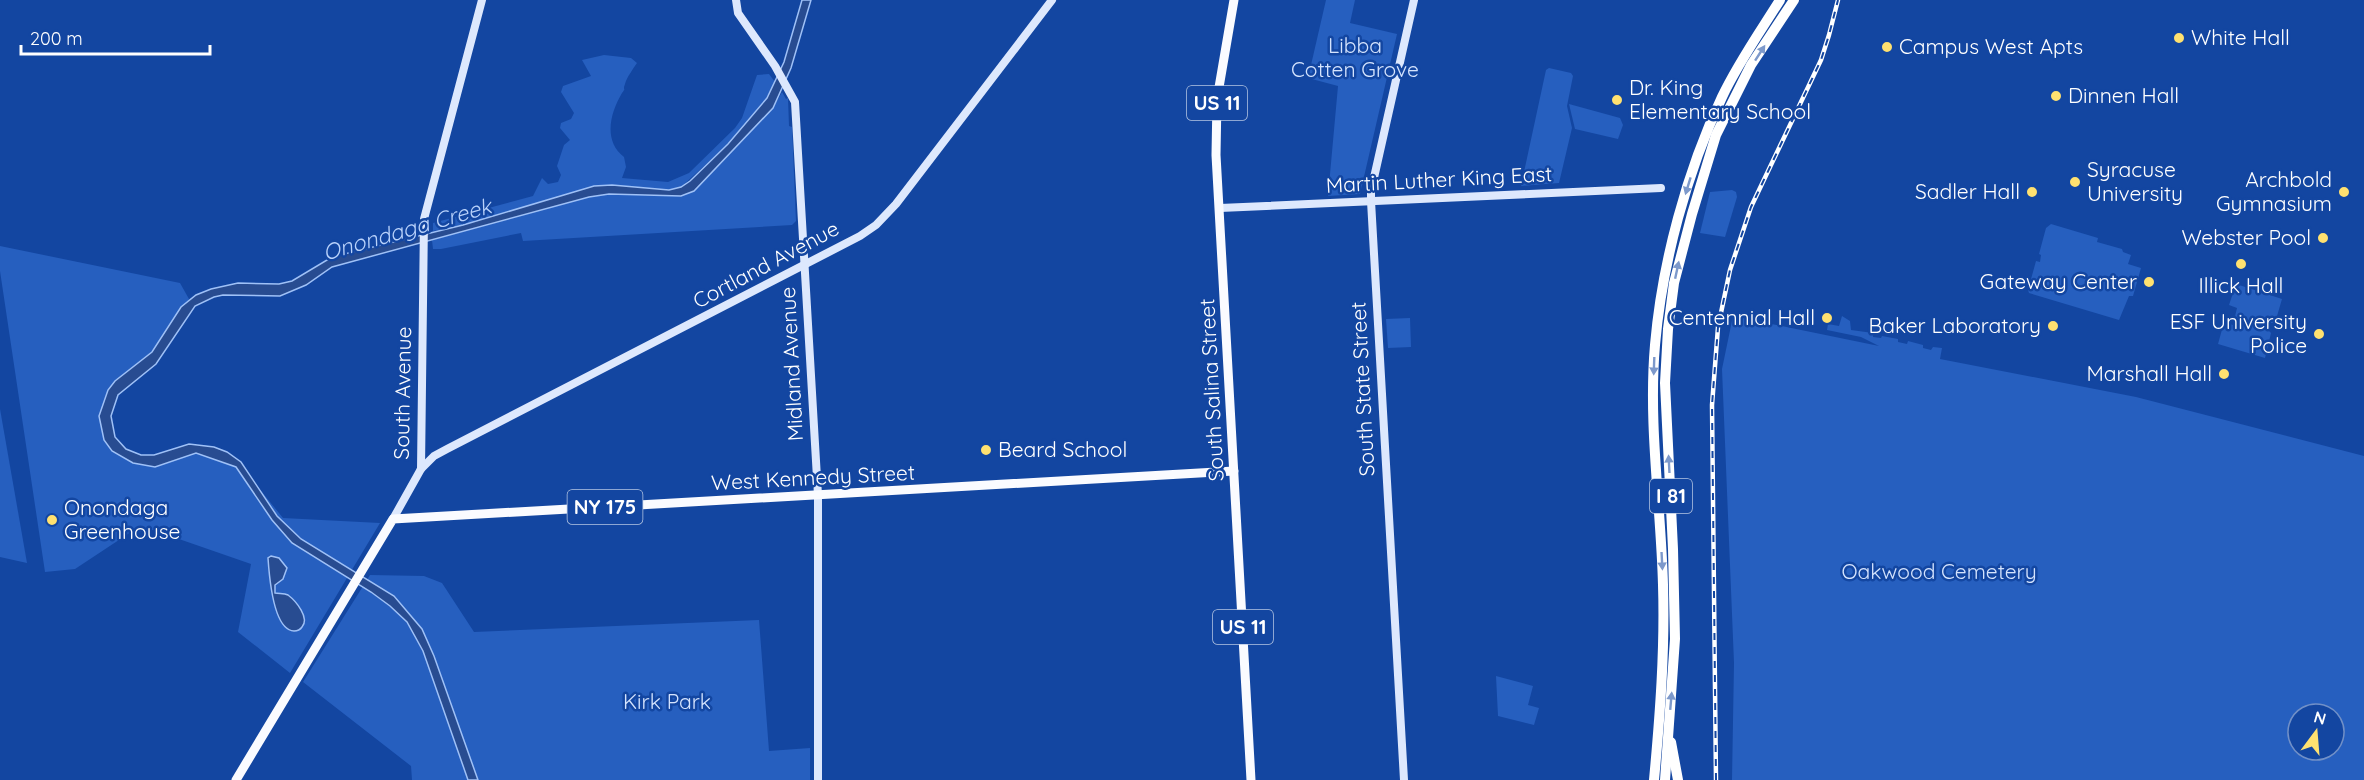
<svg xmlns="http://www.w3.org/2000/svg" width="2364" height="780" font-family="Quicksand,sans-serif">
<rect width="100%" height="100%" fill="#1346a1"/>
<g fill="#265fbf" fill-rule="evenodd">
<polygon points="1326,0 1355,0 1350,23 1397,34 1360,194 1328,196 1338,86 1308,78"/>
<path d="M 604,55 L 631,58 L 637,63 C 633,69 627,77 625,84 C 622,92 627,86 622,93 C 610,113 603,141 624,157 L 626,167 L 622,178 L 668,182 L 689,173 L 735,128 L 742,118 L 757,75 L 769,74 L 775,82 L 760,109 L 728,144 L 681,187 L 669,190 L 633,187 L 433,231 L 433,223 L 533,196 L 542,178 L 548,184 L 558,182 L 561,175 L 557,166 L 564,145 L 570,140 L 560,128 L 561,123 L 571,119 L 574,113 L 561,92 L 563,86 L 591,76 L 582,60 Z"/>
<polygon points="1549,68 1571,73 1573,76 1567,106 1572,128 1559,183 1521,186 1546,70"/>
<polygon points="782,92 786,99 788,98 789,126 792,127 796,221 792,225 523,241 521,233 441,249 433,249 432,240 589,197 609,194 681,196 693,191 773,108"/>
<polygon points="1569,104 1620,118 1623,125 1618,139 1575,129"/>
<polygon points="1732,190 1736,192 1737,197 1725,237 1700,233 1710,192"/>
<polygon points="2051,224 2098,238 2097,242 2122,249 2123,252 2131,255 2128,264 2141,268 2133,296 2129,296 2119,320 2029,293 2028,290 2036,261 2040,262 2041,255 2039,254 2046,228"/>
<polygon points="0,246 180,283 189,299 166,342 114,391 106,412 112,435 134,460 205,445 236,460 283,518 380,523 290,673 238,632 251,564 153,530 128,534 75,569 45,572 0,271"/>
<polygon points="2236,284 2282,299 2275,323 2271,323 2269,331 2271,333 2265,358 2218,344 2223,326 2226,327 2227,323 2233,325 2237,308 2229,305"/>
<path d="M 1733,316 L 1879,346 L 1861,337 L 1827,330 L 1828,324 L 1839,326 L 1842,316 L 1850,321 L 1851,330 L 1873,333 L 1873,337 L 1881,338 L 1882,336 L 1898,339 L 1898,342 L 1907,344 L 1908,341 L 1923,345 L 1923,348 L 1931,350 L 1933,347 L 1942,348 L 1940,359 L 2136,397 L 2364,456 L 2364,780 L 1732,780 L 1734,663 L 1722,369 ZM 2298,714 L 2334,714 L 2334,750 L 2298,750 Z"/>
<polygon points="1410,318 1411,347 1388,348 1386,319"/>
<polygon points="0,409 27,563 0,557"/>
<polygon points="370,575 424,576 442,583 474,632 759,620 769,751 810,748 810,780 412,780 411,766 303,682"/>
<polygon points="1496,676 1533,686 1528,705 1539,708 1534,725 1498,716"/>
</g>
<g fill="#284c91" stroke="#9fc1f7" stroke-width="1.5">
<polygon points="802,0 811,0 791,68 773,108 694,191 681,196 609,194 589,197 332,267 306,285 280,296 223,295 214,297 195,306 156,364 118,395 111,416 115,437 126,449 141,455 154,455 189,444 214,447 227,452 241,462 277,516 301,539 394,596 422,629 434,656 478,780 468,780 423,651 407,622 390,606 371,592 292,543 272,520 236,467 196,453 155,467 133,463 112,451 104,440 99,416 108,390 115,381 152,352 181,307 196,295 211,289 238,283 279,284 292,281 332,257 463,225 594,186 612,185 669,190 681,187 690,181 728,144 767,98 784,62"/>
<path d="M 271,556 L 279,558 L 287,568 L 283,579 L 275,585 L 275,593 C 279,594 284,593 288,595 C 296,601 310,618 302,627 C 300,630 297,631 294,631 C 273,630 269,573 268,558 Z"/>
</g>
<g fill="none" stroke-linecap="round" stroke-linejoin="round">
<g stroke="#dde8fd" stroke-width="8">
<polyline points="736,0 738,13 775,66 795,102 818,495 818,780"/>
<polyline points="1220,208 1661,188"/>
<polyline points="421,469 434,456 447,449 860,236 876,225 896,204 1052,0"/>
<polyline points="393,519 421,469 424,219 482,0"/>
<polyline points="1404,780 1371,201 1371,191 1414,0"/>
</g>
<g stroke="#fafbff" stroke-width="9">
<polyline points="1234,0 1217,99 1216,155 1251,780"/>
<polyline points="236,780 393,519 1234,471"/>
</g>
<g stroke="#fff" stroke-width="10">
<polyline points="1671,742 1678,780"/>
<path d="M 1654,780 C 1660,715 1665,650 1663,585 C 1661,506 1648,425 1655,345 C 1662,263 1687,171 1722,97 C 1738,63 1760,32 1780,0"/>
<polyline points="1665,780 1675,639 1673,549 1665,383 1668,329 1674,283 1692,214 1716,135 1751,65 1794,0"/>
</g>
<g stroke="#fff" stroke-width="4.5">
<polyline id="rail" points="1716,780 1712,405 1718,327 1730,270 1751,207 1821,60 1829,35 1838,0"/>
</g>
<use href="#rail" stroke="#1346a1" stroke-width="2" stroke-dasharray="7" stroke-linecap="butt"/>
</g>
<defs><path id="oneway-solid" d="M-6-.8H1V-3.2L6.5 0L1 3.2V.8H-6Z" transform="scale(1.5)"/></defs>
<g fill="#7d99cb">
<use href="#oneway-solid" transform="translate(1760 53) rotate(-57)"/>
<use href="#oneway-solid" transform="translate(1688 186) rotate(107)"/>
<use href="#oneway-solid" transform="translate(1677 270) rotate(-78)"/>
<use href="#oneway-solid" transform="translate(1654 366) rotate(92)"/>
<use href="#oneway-solid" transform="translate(1669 464) rotate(-93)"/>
<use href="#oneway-solid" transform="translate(1662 561) rotate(87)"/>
<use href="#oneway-solid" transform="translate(1671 701) rotate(-85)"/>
</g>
<g fill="#ffe170" stroke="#1346a1" stroke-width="2">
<circle cx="2179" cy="38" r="6"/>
<circle cx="1887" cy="47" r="6"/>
<circle cx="2056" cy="96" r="6"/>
<circle cx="1617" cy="100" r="6"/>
<circle cx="2075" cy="182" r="6"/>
<circle cx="2032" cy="192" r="6"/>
<circle cx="2344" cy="192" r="6"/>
<circle cx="2323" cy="238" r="6"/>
<circle cx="2241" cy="264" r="6"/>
<circle cx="2149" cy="282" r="6"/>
<circle cx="1827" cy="318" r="6"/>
<circle cx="2053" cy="326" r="6"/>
<circle cx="2319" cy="334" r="6"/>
<circle cx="2224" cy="374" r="6"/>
<circle cx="986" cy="450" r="6"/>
<circle cx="52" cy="520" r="6"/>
</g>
<g text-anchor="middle" stroke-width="5" stroke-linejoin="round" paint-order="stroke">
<g fill="#1346a1" stroke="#b8c8e3" stroke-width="1.5">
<rect x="1187" y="86" width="60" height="34" rx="4.5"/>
<rect x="1650" y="479" width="42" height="34" rx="4.5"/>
<rect x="567.5" y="490" width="75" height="34" rx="4.5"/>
<rect x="1213" y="610" width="60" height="34" rx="4.5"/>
</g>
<g font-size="20" font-weight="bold" fill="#fff">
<text x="1217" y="110">US 11</text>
<text x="1671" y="503">I 81</text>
<text x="605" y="514">NY 175</text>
<text x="1243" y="634">US 11</text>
</g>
<g font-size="21" fill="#fff" stroke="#1346a1" text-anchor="end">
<text x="2191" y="45" text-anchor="start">White Hall</text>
<text x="1899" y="54" text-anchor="start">Campus West Apts</text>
<text x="1629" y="95" text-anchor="start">Dr. King<tspan x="1629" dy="24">Elementary School</tspan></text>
<text x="2068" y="103" text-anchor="start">Dinnen Hall</text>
<text x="2087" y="177" text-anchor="start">Syracuse<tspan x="2087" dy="24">University</tspan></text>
<text x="2332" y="187">Archbold<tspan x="2332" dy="24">Gymnasium</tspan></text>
<text x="2020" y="199">Sadler Hall</text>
<text x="2311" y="245">Webster Pool</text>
<text x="2137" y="289">Gateway Center</text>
<text x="2241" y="293" text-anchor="middle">Illick Hall</text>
<text x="1815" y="325">Centennial Hall</text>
<text x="2307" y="329">ESF University<tspan x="2307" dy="24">Police</tspan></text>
<text x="2041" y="333">Baker Laboratory</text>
<text x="2212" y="381">Marshall Hall</text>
<text x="998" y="457" text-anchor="start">Beard School</text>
<text x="64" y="515" text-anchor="start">Onondaga<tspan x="64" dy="24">Greenhouse</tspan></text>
</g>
<g font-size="21" fill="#d5e4fe" stroke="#1346a1">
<text x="1355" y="53">Libba<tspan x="1355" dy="24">Cotten Grove</tspan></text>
<text x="1939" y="579">Oakwood Cemetery</text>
<text x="667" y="709">Kirk Park</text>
</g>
<g font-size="21" fill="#fff" stroke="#1346a1">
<text transform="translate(1439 180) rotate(-3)" y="7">Martin Luther King East</text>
<text transform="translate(766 265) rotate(-28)" y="7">Cortland Avenue</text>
<text transform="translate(792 364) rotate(-93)" y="7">Midland Avenue</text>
<text transform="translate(1363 389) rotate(-93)" y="7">South State Street</text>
<text transform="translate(1212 390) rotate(-93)" y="7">South Salina Street</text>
<text transform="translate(403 393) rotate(-89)" y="7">South Avenue</text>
<text transform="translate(813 478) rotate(-3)" y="7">West Kennedy Street</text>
</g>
<g font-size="22" font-style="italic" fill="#b9d2fb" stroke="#1346a1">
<text transform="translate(407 229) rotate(-16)" y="8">Onondaga Creek</text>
</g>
</g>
<g transform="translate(2316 732) rotate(16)"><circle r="28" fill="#1346a1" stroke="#7190c7" stroke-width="1.5"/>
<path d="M0-4.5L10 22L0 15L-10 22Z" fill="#ffe170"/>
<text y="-9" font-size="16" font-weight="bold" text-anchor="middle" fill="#ffffff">N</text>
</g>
<path d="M21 45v9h189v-9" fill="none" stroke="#ffffff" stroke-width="3"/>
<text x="30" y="45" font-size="18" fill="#ffffff" stroke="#1346a1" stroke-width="4.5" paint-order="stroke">200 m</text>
</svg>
